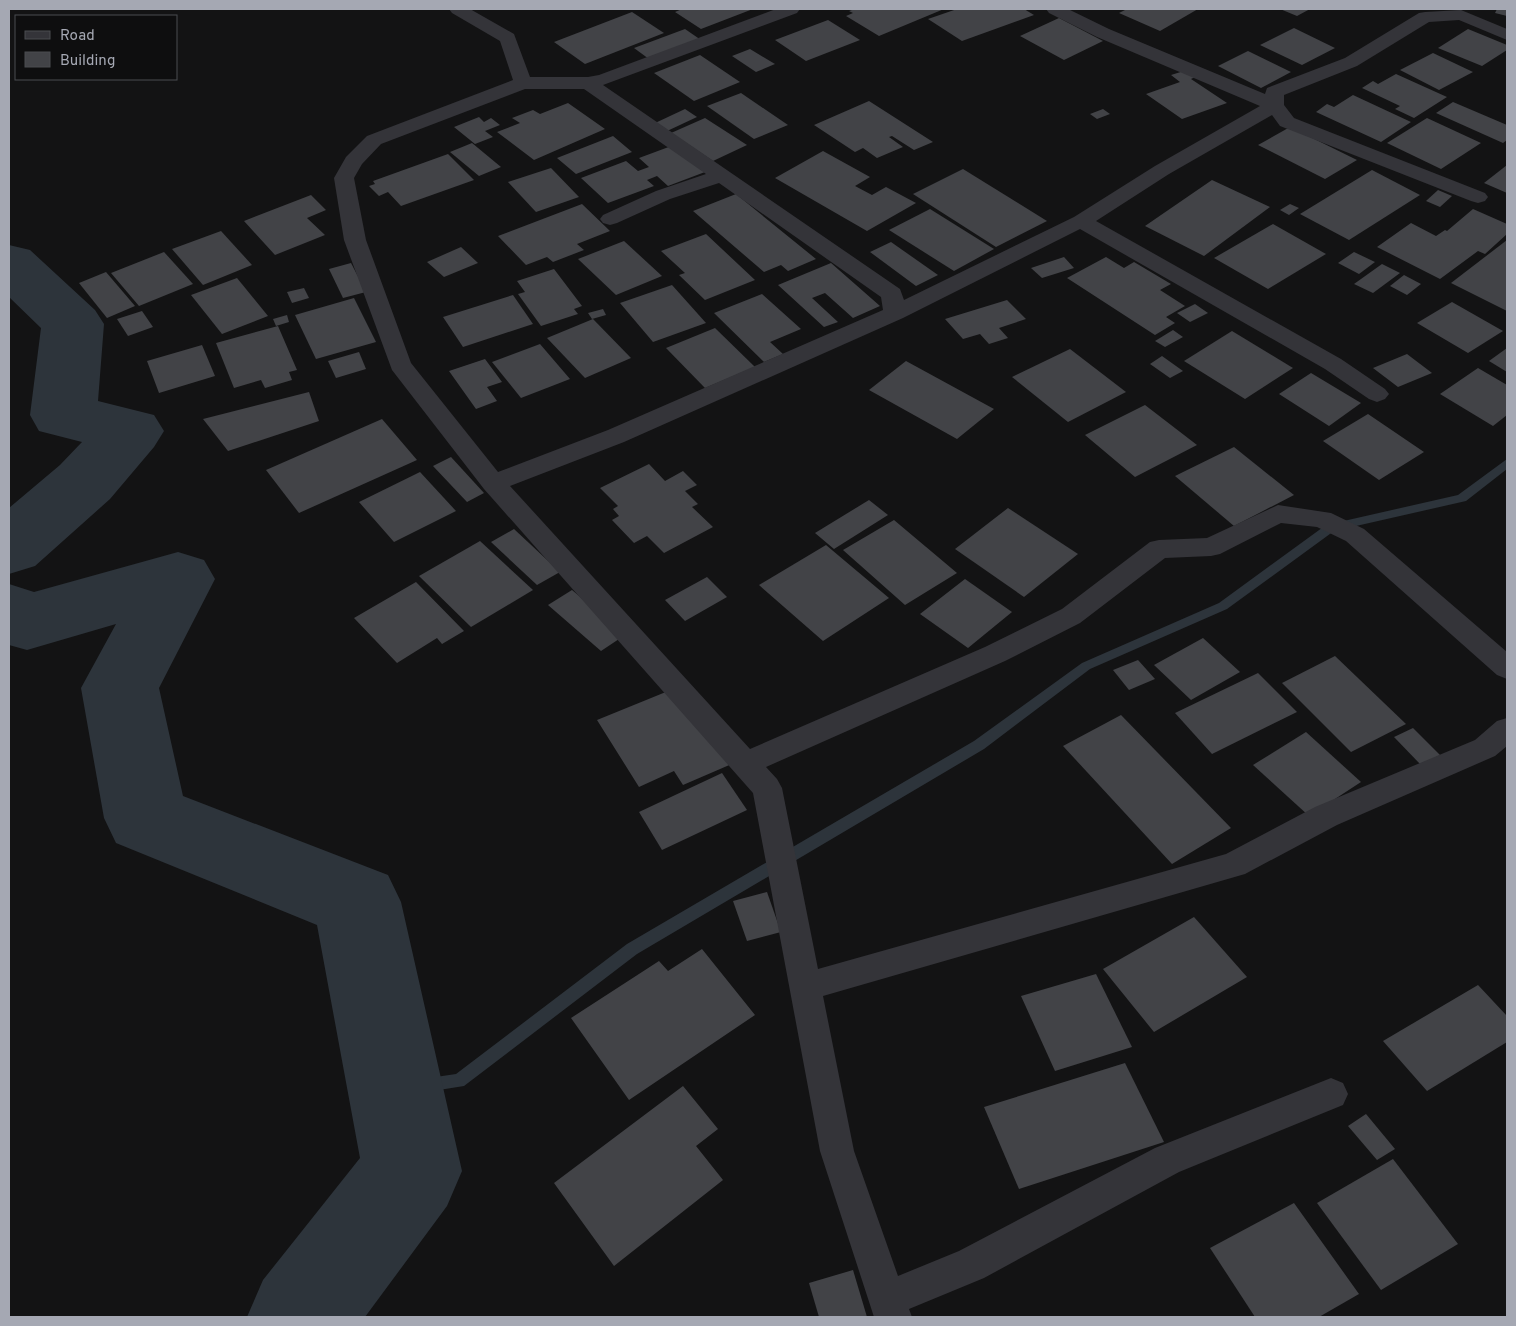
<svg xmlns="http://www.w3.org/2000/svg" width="1516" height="1326" font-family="Overpass,sans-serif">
<rect width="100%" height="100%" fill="#131314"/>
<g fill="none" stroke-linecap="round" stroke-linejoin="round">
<polygon fill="#2d343b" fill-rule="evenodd" points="1507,459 1507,469 1466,501 1334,531 1227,609 1090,669 984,749 637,954 464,1086 395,1097 390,1095 387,1090 390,1085 395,1083 456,1074 627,944 974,741 1082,663 1219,603 1326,525 1458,495"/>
<g fill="#2d343b" fill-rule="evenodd">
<polygon points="9,245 30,250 95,310 104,324 98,401 154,415 164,431 154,447 110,499 35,566 9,574 9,508 60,465 82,442 39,431 30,415 41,328 9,297"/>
<polygon points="178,552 204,560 215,579 159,688 183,796 388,875 401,902 462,1171 447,1206 365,1317 247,1317 263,1280 360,1158 317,925 116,843 104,818 81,688 116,624 27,650 9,645 9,584 34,592"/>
</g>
</g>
<g fill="#424347">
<polygon points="682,9 753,9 701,29 675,12"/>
<polygon points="855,9 944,9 879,36 846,16 853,13 849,11"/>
<polygon points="957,9 1024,9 1034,15 962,41 928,19"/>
<polygon points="1127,9 1198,9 1160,31 1119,13"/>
<polygon points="1280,9 1310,9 1297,16"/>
<polygon points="1497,9 1507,9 1507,16 1495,13"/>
<polygon points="632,12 664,33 585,64 554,42"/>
<polygon points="1059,18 1103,41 1064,60 1020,36"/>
<polygon points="828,20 860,40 806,61 775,40"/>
<polygon points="1294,28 1335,48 1302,65 1260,45"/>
<polygon points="685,29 701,40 649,59 634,48"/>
<polygon points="1468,29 1507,45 1507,50 1482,66 1438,48"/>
<polygon points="750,49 775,64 756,72 732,56"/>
<polygon points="1248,51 1291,72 1261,88 1218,66"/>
<polygon points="1433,53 1473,72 1439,90 1400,70"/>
<polygon points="700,55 740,82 694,101 654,73"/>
<polygon points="1187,70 1197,76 1191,79 1227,103 1182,119 1146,94 1180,82 1171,75"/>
<polygon points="1396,74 1447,97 1414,118 1395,109 1400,106 1362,88 1373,81 1378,84"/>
<polygon points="741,93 788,125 754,139 707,106"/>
<polygon points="1353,95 1411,122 1381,142 1316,112 1327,104 1334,107"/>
<polygon points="869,101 933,142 914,150 892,136 889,137 903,147 877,158 863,148 855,152 814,125"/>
<polygon points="1453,102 1507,125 1507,140 1503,143 1436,113"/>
<polygon points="568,103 605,129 534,160 497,132 520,123 512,118 533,110 540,114"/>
<polygon points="685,109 697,117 665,132 653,124"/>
<polygon points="1103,109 1110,114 1097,119 1090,114"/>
<polygon points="479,117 484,122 491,118 500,125 485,131 493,137 475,144 454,127"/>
<polygon points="705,118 747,145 713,161 671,133"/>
<polygon points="1427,118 1481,143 1441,169 1387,143"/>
<polygon points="1290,127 1357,160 1325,179 1258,145"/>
<polygon points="613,136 632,152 576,174 557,158"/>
<polygon points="472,143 501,167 479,176 450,152"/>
<polygon points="674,145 705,172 668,186 657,176 647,180 654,186 608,203 581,178 626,161 638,171 649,167 639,158"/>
<polygon points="823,151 870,177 855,186 872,195 886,187 916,203 867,231 775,178"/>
<polygon points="448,154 474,180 401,206 388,192 379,196 369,186 375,184 373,181"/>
<polygon points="1507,165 1507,193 1484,183"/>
<polygon points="551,168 579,197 536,212 508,182"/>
<polygon points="963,169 1047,221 996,247 913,194"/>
<polygon points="1372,170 1420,195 1349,240 1300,214"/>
<polygon points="1212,180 1270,207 1204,256 1145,226"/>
<polygon points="1438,190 1452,196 1440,207 1426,201"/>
<polygon points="736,194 816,259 788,271 781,265 764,272 693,211"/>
<polygon points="311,195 326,210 307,218 325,235 275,255 244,221"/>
<polygon points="582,204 610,231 577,244 584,250 553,262 547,257 526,265 498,236"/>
<polygon points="1290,204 1299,208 1289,215 1280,210"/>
<polygon points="930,209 994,249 954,271 889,230"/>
<polygon points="1473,209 1507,224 1507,234 1485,254 1478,251 1440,279 1377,247 1411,223 1436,236 1445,230 1447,231"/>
<polygon points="1273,224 1326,254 1268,289 1214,258"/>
<polygon points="221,231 252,265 203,285 172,249"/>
<polygon points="706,234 755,280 705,300 679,275 685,273 661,251"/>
<polygon points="1507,240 1507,311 1451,283"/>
<polygon points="624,241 662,276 616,295 578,259"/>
<polygon points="891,242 938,275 916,286 870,252"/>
<polygon points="461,247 478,263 444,277 427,262"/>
<polygon points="164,252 193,284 139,306 111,273"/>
<polygon points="1354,252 1375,262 1359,274 1338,263"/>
<polygon points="1064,257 1074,268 1042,278 1031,268"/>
<polygon points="1106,257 1124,268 1134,262 1171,284 1160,290 1185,306 1166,317 1175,323 1155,335 1067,278"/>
<polygon points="351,263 366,292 343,298 329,269"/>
<polygon points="831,263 880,306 853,318 825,293 812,298 838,322 824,327 778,285"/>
<polygon points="1382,264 1400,273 1373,293 1354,284"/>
<polygon points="554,269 582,306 574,309 578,314 541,326 518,294 525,292 517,281"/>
<polygon points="106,272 135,306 107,318 79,283"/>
<polygon points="1404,275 1421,284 1407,295 1390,286"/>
<polygon points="237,278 268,316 222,334 191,295"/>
<polygon points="672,285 706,323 653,342 620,303"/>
<polygon points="304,288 309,298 292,303 287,292"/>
<polygon points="762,294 801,329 770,342 783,354 764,362 714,313"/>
<polygon points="513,295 533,324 463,347 443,317"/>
<polygon points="354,298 376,342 316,359 295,315"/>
<polygon points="1007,300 1026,319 999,328 1008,338 989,344 980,334 963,339 945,319"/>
<polygon points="1452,302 1503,331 1468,353 1417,323"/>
<polygon points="1195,304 1208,313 1190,322 1177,313"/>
<polygon points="603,309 606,315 592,319 588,313"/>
<polygon points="142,311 153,327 128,336 117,319"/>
<polygon points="287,315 289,322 276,326 273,319"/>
<polygon points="593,319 631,358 585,378 547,338"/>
<polygon points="278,326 297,370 289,372 292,380 265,388 261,380 234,388 216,343"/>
<polygon points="715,328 755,367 705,388 666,348"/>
<polygon points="1173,330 1183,337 1165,347 1155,341"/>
<polygon points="1232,331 1293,368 1245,399 1184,361"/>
<polygon points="540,344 570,379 521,398 492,362"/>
<polygon points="202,345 215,376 159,393 147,361"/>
<polygon points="1507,348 1507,372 1489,361"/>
<polygon points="1070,349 1126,392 1068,422 1012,377"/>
<polygon points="359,352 366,369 336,378 328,361"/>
<polygon points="1407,354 1432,373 1398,387 1373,368"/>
<polygon points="1162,356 1183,371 1170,378 1150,364"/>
<polygon points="485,359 502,382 487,387 497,401 476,409 449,371"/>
<polygon points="906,361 994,409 957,439 869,390"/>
<polygon points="1478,368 1507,385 1507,415 1493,426 1440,394"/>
<polygon points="1311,373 1361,403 1329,426 1279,394"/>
<polygon points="309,392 319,421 228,451 203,419"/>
<polygon points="1145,405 1197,445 1135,477 1085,435"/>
<polygon points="1368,414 1424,452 1379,480 1323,441"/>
<polygon points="382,419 417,460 299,513 266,470"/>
<polygon points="1234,447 1294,495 1234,526 1175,476"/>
<polygon points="451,457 484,493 467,502 433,466"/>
<polygon points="649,464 665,481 683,471 697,485 685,491 698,504 692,507 713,527 664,553 647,536 634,543 612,520 619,516 613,509 618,506 600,488"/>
<polygon points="420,472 456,511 394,542 359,502"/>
<polygon points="869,500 888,515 834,549 815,533"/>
<polygon points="1008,508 1078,554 1024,597 955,549"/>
<polygon points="894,520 957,573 905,605 843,550"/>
<polygon points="514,529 560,572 537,585 491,542"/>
<polygon points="480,541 533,590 471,627 419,576"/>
<polygon points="826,545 889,598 823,641 759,585"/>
<polygon points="707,577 727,597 685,621 665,600"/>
<polygon points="965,579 1012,612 968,648 920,614"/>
<polygon points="416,582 464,631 442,644 437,638 397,663 354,618"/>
<polygon points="572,590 625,635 601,651 548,605"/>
<polygon points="1203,638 1240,672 1191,700 1154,665"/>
<polygon points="1335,656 1406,724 1351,752 1282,683"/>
<polygon points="1138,660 1155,679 1129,690 1113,670"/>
<polygon points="1258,673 1297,712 1212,754 1175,713"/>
<polygon points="683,685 734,763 683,785 674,771 639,787 597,720"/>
<polygon points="1121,715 1231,828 1172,864 1063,746"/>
<polygon points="1413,728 1440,755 1421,765 1394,737"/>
<polygon points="1306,732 1361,782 1309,816 1253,765"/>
<polygon points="722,773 747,810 662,850 639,812"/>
<polygon points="767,892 781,932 747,941 733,901"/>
<polygon points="1194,917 1247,977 1154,1032 1103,969"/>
<polygon points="702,949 755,1015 629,1100 571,1018 659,961 668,971"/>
<polygon points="1096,974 1132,1047 1055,1071 1021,996"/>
<polygon points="1478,985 1507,1016 1507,1042 1427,1091 1383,1041"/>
<polygon points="1125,1063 1164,1142 1019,1189 984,1107"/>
<polygon points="683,1086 718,1129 696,1146 723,1180 614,1266 554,1183"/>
<polygon points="1366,1114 1395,1149 1377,1160 1348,1126"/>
<polygon points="1393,1159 1458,1244 1381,1290 1317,1203"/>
<polygon points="1294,1203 1359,1294 1319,1317 1255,1317 1210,1248"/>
<polygon points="853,1270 867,1317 819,1317 809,1283"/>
</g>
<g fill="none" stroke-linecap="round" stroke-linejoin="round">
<path fill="#343439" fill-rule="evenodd" d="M 449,9 L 470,9 L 514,34 L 530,77 L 588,77 L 599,75 L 776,9 L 800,9 L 797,13 L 603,85 L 900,289 L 904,300 L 1074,217 L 1155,166 L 1260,106 L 1097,37 L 1049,13 L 1046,9 L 1068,9 L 1109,29 L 1265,94 L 1267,88 L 1345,58 L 1419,13 L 1425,12 L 1461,10 L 1507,29 L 1507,40 L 1459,20 L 1429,22 L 1357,66 L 1284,95 L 1284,105 L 1294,118 L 1485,193 L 1488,197 L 1485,201 L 1478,203 L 1471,201 L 1280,126 L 1272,115 L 1169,174 L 1096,221 L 1341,359 L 1385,389 L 1389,394 L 1385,399 L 1377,402 L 1369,399 L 1325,369 L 1080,229 L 903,318 L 624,442 L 510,486 L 750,749 L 985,647 L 1062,609 L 1150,542 L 1159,540 L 1207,538 L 1278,505 L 1331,513 L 1364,529 L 1507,652 L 1507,679 L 1497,675 L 1346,541 L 1317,527 L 1281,523 L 1220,554 L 1211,556 L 1165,558 L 1080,623 L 1005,661 L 766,767 L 777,779 L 782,788 L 818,969 L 1226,854 L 1315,807 L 1475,740 L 1497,721 L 1507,718 L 1507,746 L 1495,756 L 1337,825 L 1245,874 L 823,996 L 854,1151 L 898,1276 L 959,1251 L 1155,1148 L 1331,1078 L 1343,1083 L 1348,1094 L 1343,1105 L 1179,1172 L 984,1278 L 909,1309 L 912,1317 L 874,1317 L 820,1151 L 753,793 L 484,489 L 392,370 L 344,240 L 334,178 L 346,157 L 367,136 L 513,80 L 500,41 L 452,13 ZM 525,89 L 584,89 L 706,174 L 656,191 L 603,215 L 600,219 L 603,223 L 610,225 L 617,223 L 670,199 L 719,183 L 881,297 L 883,310 L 608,430 L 498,472 L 411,363 L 366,240 L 354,178 L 362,164 L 381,144 Z"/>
</g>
<rect width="1516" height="1326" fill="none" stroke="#a5a8b3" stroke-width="20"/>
<rect x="15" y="15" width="162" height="65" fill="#0e0e0f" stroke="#4a4c51"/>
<rect x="25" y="31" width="25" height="8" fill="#343439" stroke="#4a4c51"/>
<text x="60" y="40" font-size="15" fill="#a5a8b3">Road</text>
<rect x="25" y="52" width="25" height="15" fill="#424347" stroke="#4a4c51"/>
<text x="60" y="65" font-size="15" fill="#a5a8b3">Building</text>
</svg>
